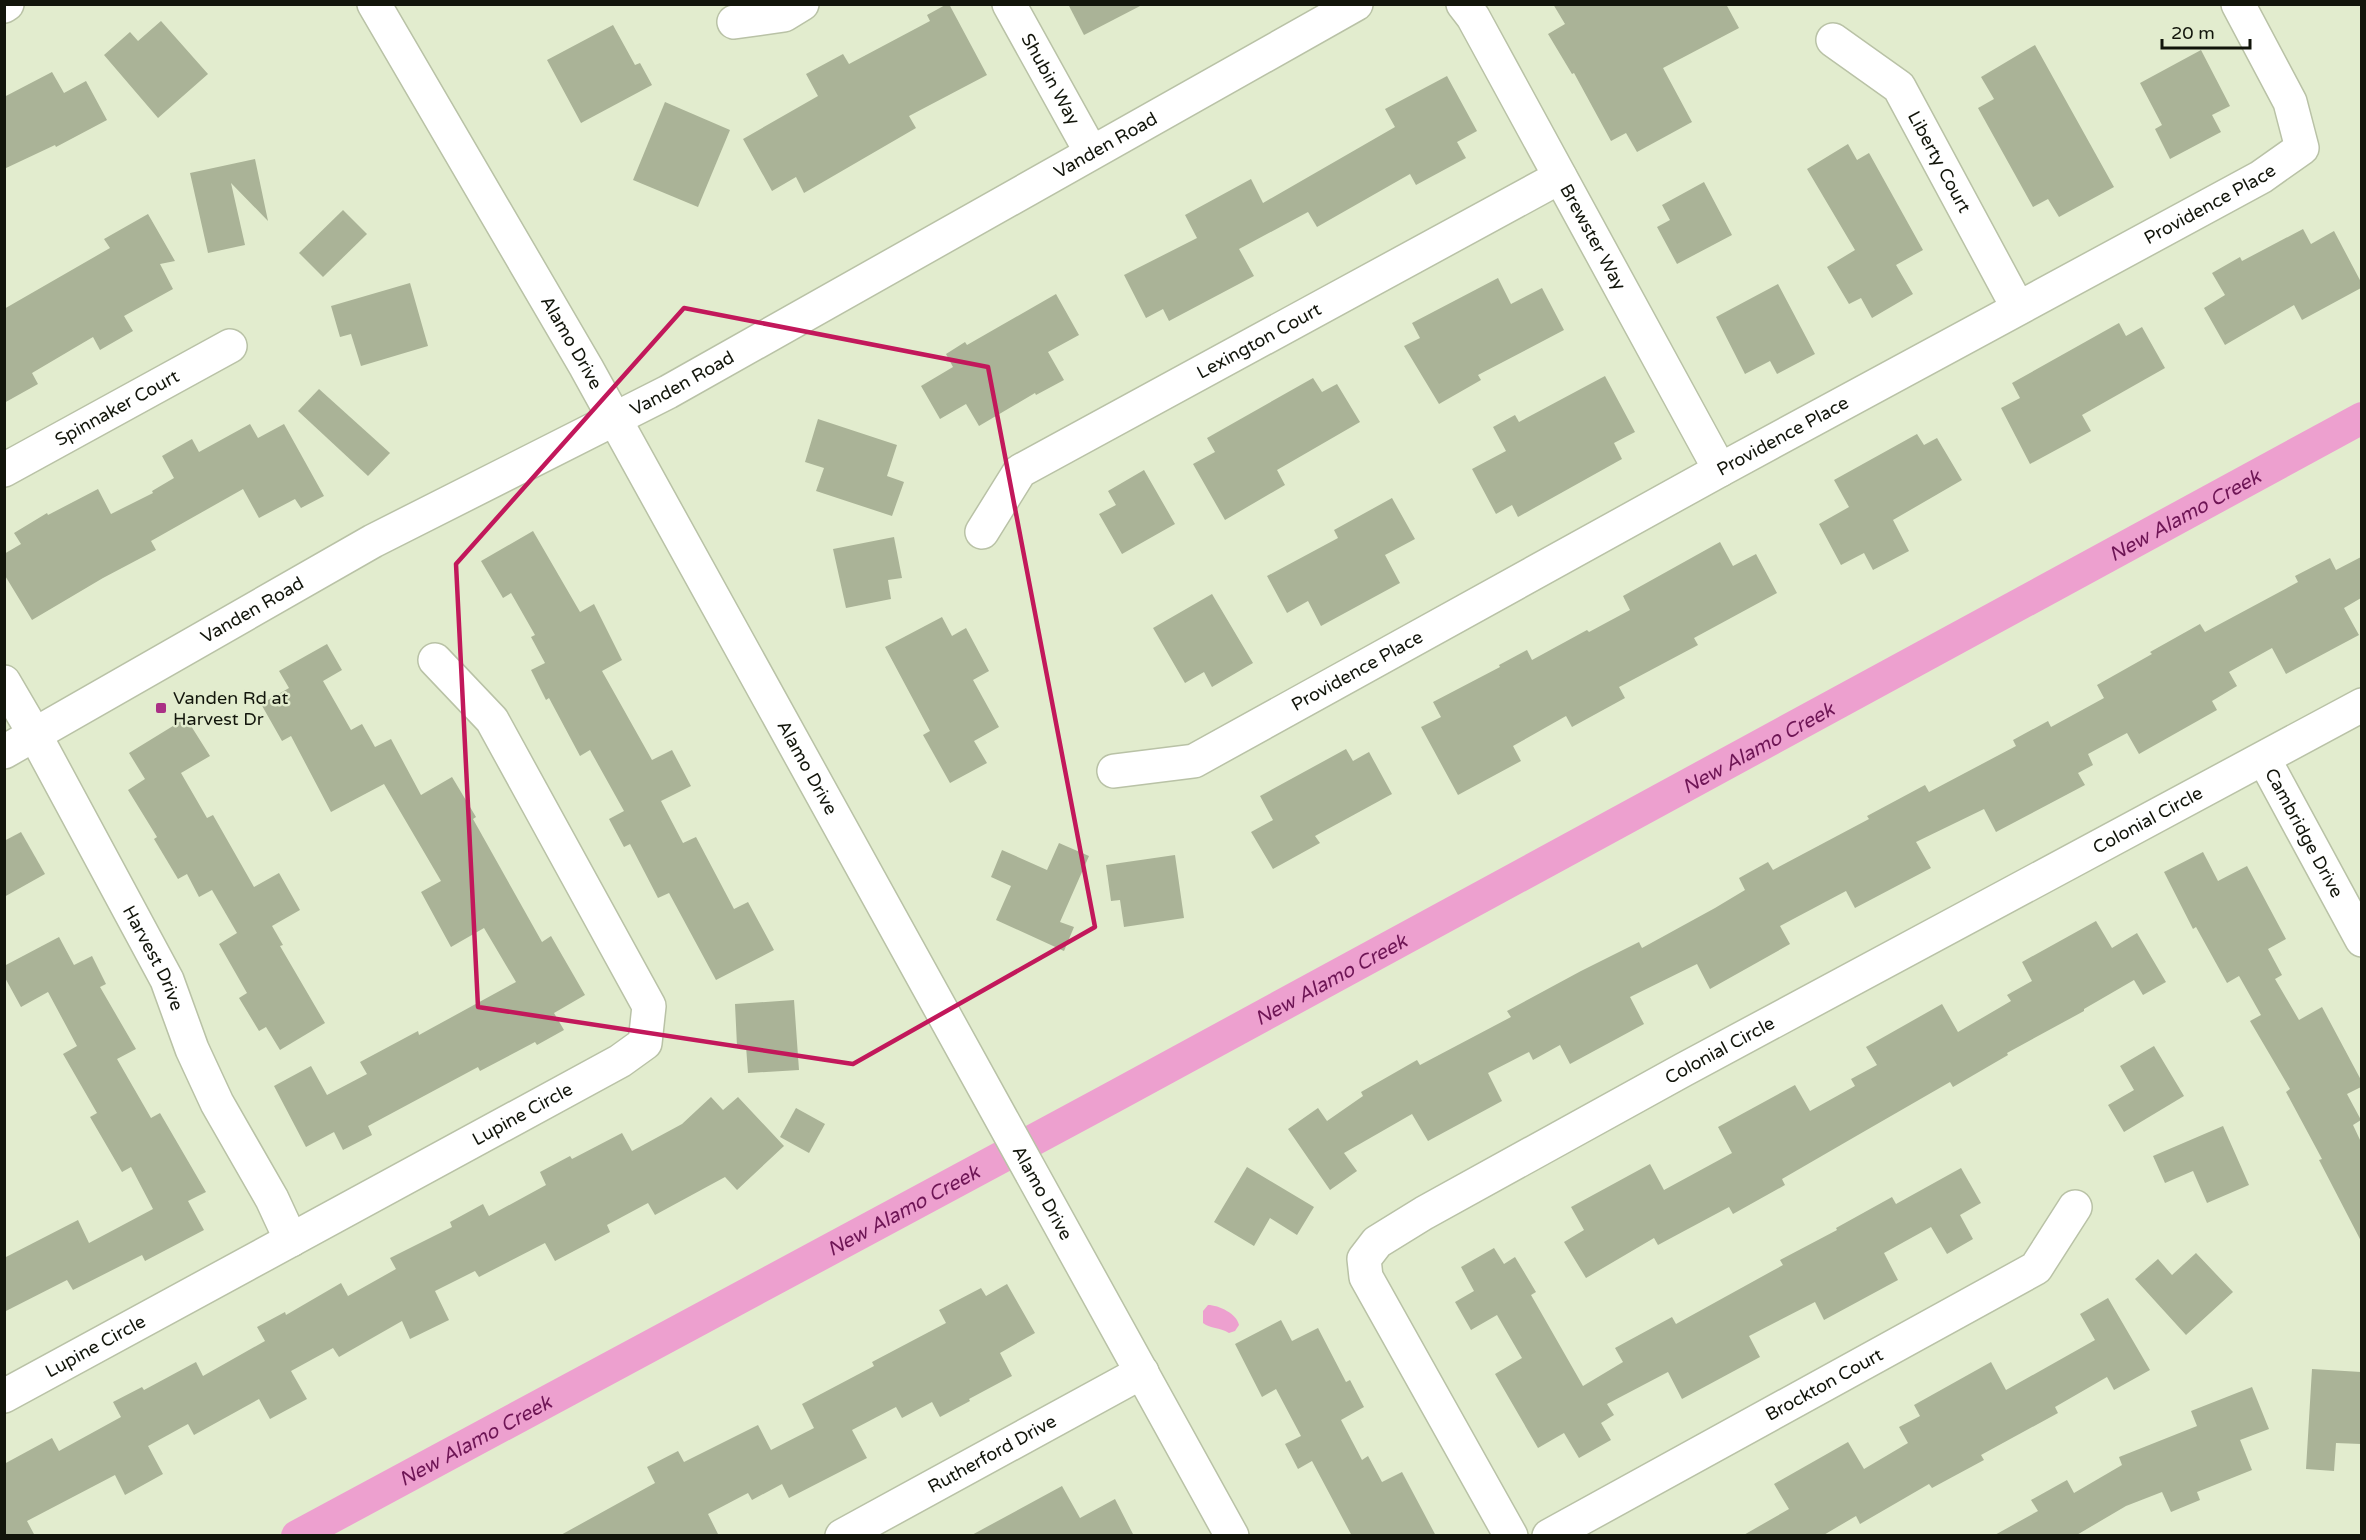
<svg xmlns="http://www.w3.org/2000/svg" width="2366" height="1540" font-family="'Varela Round',sans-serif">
<rect width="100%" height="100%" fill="#e2ecce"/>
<path fill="#eda0cf" d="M 1208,1305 C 1219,1305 1237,1314 1239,1325 L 1235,1331 L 1229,1333 C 1219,1327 1211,1329 1203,1323 L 1203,1311 Z"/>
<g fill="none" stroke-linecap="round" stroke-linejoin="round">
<path stroke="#eda0cf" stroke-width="32" id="s1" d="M 297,1536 C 987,1166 1675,795 2362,418"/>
</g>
<g fill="#aab397">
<polygon points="947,4 949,4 987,75 909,116 916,128 804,193 796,177 772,191 743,139 818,96 806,74 843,54 849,64 930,21 927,15"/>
<polygon points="1068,4 1144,4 1084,35"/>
<polygon points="1553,4 1726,4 1739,28 1663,68 1692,122 1637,152 1626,133 1611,141 1574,73 1572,74 1548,34 1565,24"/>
<polygon points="161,21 208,74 158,118 104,55 130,32 138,41"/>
<polygon points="613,25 635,65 640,63 652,85 581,123 547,60"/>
<polygon points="2035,45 2114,187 2059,217 2048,199 2033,207 1978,108 1994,99 1981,77"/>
<polygon points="2201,50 2230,106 2212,115 2221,132 2170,159 2155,129 2162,125 2140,83"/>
<polygon points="52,72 64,93 86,81 107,120 56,147 55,145 4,169 4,97"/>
<polygon points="1447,76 1477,131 1457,142 1466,158 1416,185 1410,174 1317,227 1308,212 1239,249 1254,276 1169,321 1163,309 1146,318 1124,275 1197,238 1185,215 1251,179 1263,203 1395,127 1385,109"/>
<polygon points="665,102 730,130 698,207 633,180"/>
<polygon points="1848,144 1857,160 1869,153 1923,250 1896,265 1913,294 1872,318 1861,298 1849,304 1827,267 1855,250 1807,169"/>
<polygon points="255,159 268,221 231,183 245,245 208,253 190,173"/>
<polygon points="1704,182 1732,235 1677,264 1657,227 1670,220 1662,205"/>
<polygon points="343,210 367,234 323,277 299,253"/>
<polygon points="148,214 175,261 160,264 173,289 124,316 133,331 100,350 93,337 32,373 38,384 4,403 4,309 110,248 104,239"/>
<polygon points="2303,229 2311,244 2334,231 2361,282 2361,288 2302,320 2294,305 2225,345 2204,308 2225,295 2212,273 2240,257 2242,261"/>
<polygon points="1498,278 1511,304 1542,288 1564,330 1478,375 1481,380 1439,404 1404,346 1420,338 1412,323"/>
<polygon points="410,283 428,346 361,366 351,334 340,337 331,306"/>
<polygon points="1778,284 1815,354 1777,374 1770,361 1745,374 1716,317"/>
<polygon points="1056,294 1079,335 1048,352 1064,380 1036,395 1035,393 979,426 966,404 940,419 921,386 953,367 946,354 965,342 967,345"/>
<polygon points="2119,323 2126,336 2142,327 2165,368 2082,415 2091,431 2030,464 2001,408 2020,398 2012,383"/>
<polygon points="1605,376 1635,432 1614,443 1622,459 1518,517 1512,505 1496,514 1472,469 1506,451 1493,427 1515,415 1519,422"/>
<polygon points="1313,378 1322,392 1337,384 1360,422 1277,470 1285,485 1225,520 1193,464 1215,452 1207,438"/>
<polygon points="319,389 390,453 368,476 298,411"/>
<polygon points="818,419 897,445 887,476 904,482 892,516 816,491 824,468 805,462"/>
<polygon points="250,424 258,438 284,424 324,496 301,508 295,499 259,518 243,489 151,541 156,550 103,578 32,620 4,574 4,554 21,544 14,533 47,513 48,515 98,489 111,514 153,493 152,491 174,478 162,456 192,439 199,452"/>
<polygon points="1917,434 1924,445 1937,438 1962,480 1893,520 1909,551 1873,570 1864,553 1841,565 1819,524 1849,507 1834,480"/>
<polygon points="1144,470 1175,524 1122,554 1099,514 1116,505 1108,491"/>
<polygon points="1392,498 1415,539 1385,555 1400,583 1321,626 1308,601 1287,613 1267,576 1338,538 1334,530"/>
<polygon points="533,531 580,612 594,604 622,660 602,671 652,760 672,750 691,786 661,801 683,843 696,837 734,909 748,902 774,950 716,980 669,893 658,898 630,844 624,847 609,819 624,811 590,750 580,756 549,698 546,700 531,670 545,663 531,637 535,635 511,593 503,598 481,561"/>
<polygon points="894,537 902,578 888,580 891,599 846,608 833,549"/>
<polygon points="1720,542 1733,566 1756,554 1777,593 1694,638 1698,645 1619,687 1625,698 1572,727 1566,716 1513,746 1521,761 1458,795 1421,727 1441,717 1433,702 1500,667 1499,665 1527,650 1532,660 1587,630 1589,632 1630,610 1623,596"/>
<polygon points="2361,557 2361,598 2344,608 2359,635 2286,674 2272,648 2229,672 2237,686 2212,701 2217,710 2139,754 2127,733 2088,754 2093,765 2078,773 2085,785 1996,832 1984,809 1916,842 1931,868 1855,908 1846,891 1780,926 1790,944 1710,989 1697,964 1630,997 1644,1024 1570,1064 1560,1045 1533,1060 1529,1052 1488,1073 1502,1101 1428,1141 1412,1114 1344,1153 1357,1171 1330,1190 1288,1129 1318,1108 1327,1121 1363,1096 1361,1092 1417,1060 1420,1065 1511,1017 1507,1011 1581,971 1639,942 1642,948 1715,908 1745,890 1739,878 1768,862 1773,870 1869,819 1867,816 1925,785 1929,792 2016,746 2013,740 2048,721 2051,727 2104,698 2097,685 2152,654 2150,652 2200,624 2205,632 2298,582 2295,576 2330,558 2336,570"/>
<polygon points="1212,594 1253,663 1212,687 1204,672 1185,683 1153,628"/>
<polygon points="942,617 952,636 966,628 989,671 973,680 999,727 974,741 987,763 950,783 923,735 930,731 885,647"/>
<polygon points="327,644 342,670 323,681 351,730 362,724 375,747 391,739 421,795 452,777 476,817 473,819 542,942 551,936 585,995 554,1013 564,1030 537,1045 535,1042 480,1071 478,1067 368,1126 372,1135 343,1150 334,1132 306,1147 274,1086 311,1066 327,1095 367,1074 360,1062 418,1031 419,1035 516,982 484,928 451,947 421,892 441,881 384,784 331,812 291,736 282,741 261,704 289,688 279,671"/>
<polygon points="186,718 210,756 181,773 207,818 213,815 254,887 279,873 300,910 272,926 283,945 280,946 325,1023 280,1050 266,1027 259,1031 239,998 247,993 219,944 237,933 212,890 199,897 187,874 178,879 154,839 157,837 128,790 145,779 129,753"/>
<polygon points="1346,749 1353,761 1369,752 1392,794 1315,836 1320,843 1273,869 1251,832 1273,820 1260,796"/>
<polygon points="21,832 45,874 4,897 4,841"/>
<polygon points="1059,843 1089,856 1060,922 1074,927 1064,951 996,920 1011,886 991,877 1002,850 1047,870"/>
<polygon points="2203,852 2218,881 2247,866 2286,939 2268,949 2282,975 2275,979 2299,1020 2322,1007 2361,1080 2361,1087 2347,1094 2361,1120 2353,1125 2361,1142 2361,1241 2319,1160 2322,1159 2286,1092 2290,1089 2250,1021 2261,1015 2239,976 2227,983 2196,927 2193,929 2164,872"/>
<polygon points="1175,855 1184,918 1124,927 1120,900 1111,901 1106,865"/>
<polygon points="2096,921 2112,948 2137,933 2166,982 2143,995 2134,980 2084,1009 2084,1011 2007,1053 2008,1055 1953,1087 1950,1082 1858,1135 1782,1179 1785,1185 1733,1214 1729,1207 1658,1245 1654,1238 1586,1278 1564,1242 1584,1230 1571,1207 1650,1164 1664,1190 1732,1153 1718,1127 1795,1085 1810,1111 1855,1086 1851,1079 1877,1065 1866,1047 1942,1004 1958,1032 2011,1001 2007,995 2032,981 2022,962"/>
<polygon points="59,937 74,965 92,956 106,984 100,987 136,1049 117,1059 151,1118 160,1113 206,1192 188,1201 204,1230 145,1261 142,1255 73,1290 67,1280 4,1312 4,1258 78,1220 89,1243 153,1209 131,1167 122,1172 90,1117 97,1113 63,1054 77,1046 48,992 21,1007 4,976 4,966"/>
<polygon points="794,1000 799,1070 748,1073 746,1046 737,1046 735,1004"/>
<polygon points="2154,1046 2184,1096 2124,1132 2108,1105 2134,1090 2120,1066"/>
<polygon points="711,1097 723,1110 738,1097 784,1146 737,1190 725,1177 655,1215 648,1203 607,1225 610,1232 555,1261 545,1243 479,1277 475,1271 435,1291 449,1320 410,1339 402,1321 339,1357 333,1348 291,1371 307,1399 270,1419 259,1399 194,1435 188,1424 148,1446 163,1474 125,1495 115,1475 27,1521 35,1536 4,1536 4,1464 52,1438 59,1451 121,1417 113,1402 142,1387 144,1390 196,1362 203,1376 265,1341 257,1327 285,1312 286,1315 341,1283 348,1296 396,1269 390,1258 452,1227 450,1222 483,1204 489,1216 546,1185 540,1172 570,1156 572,1159 622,1133 632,1151 682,1124"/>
<polygon points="796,1108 825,1124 809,1153 780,1137"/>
<polygon points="2223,1126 2249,1185 2207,1203 2193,1171 2165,1183 2153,1156"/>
<polygon points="1247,1167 1314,1207 1297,1235 1270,1218 1254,1246 1214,1222"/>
<polygon points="1961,1168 1981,1203 1960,1215 1973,1239 1947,1254 1931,1227 1884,1253 1898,1280 1824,1320 1815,1302 1749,1336 1760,1357 1682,1399 1668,1372 1607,1404 1614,1415 1601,1423 1611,1440 1579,1458 1564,1433 1538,1448 1495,1374 1522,1358 1497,1315 1471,1330 1455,1302 1474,1291 1461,1267 1494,1248 1504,1264 1515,1257 1536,1292 1531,1295 1583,1386 1623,1362 1615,1348 1672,1317 1676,1324 1783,1265 1780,1260 1837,1230 1836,1228 1892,1197 1896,1204"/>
<polygon points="2196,1253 2233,1292 2186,1335 2135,1279 2158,1259 2172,1275"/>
<polygon points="1007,1284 1035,1333 1000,1353 1012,1376 969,1399 970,1401 940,1417 932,1402 902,1418 896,1407 852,1430 867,1458 789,1498 782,1484 752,1500 748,1493 708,1514 719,1536 559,1536 655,1483 647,1467 678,1451 684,1462 758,1425 771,1450 814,1428 802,1404 874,1366 872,1362 946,1323 939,1310 981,1288 986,1296"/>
<polygon points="2108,1298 2150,1370 2114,1390 2107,1377 2055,1407 2058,1413 1981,1455 1984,1460 1932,1488 1929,1484 1860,1524 1856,1516 1822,1536 1742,1536 1789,1509 1774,1484 1848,1442 1864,1469 1908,1443 1899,1427 1920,1416 1914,1405 1991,1362 2006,1390 2095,1340 2080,1314"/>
<polygon points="1281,1320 1292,1341 1318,1328 1346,1382 1350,1380 1364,1407 1341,1420 1362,1460 1368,1456 1382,1482 1402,1472 1436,1536 1352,1536 1312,1461 1298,1469 1285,1444 1301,1436 1276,1389 1262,1397 1235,1344"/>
<polygon points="2312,1369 2361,1372 2361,1444 2336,1443 2334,1471 2306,1469"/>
<polygon points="2252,1387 2269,1429 2240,1440 2252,1470 2197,1492 2200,1500 2171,1512 2162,1492 2126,1506 2075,1536 1993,1536 2038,1511 2031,1500 2067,1480 2074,1493 2122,1465 2119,1457 2197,1426 2191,1411"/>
<polygon points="1062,1486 1080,1518 1115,1499 1134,1536 970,1536"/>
</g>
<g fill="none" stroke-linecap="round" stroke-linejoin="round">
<g stroke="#b9c2a6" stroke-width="36">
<g id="minor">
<path id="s2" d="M 1009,4 L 1091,152"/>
<path id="s3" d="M 1463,4 L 1473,17 L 1720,470"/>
<polyline points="4,6 7,4"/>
<polyline points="734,22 784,15 802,4"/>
<path id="s4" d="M 1833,40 L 1899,87 L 2018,308"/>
<path id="s5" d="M 4,470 L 230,346"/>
<path id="s6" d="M 982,532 L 1020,471 L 1560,177"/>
<path id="s7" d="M 4,682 L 35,735 L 167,980 L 192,1049 L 217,1103 L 272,1199 L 291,1240"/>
<path id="s8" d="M 4,752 L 373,541 L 668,392 L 1356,4"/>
<path id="s9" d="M 2264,759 L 2362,940"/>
<path id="s10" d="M 1114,771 L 1194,761 L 1720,470 L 2261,177 L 2302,148 L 2290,102 L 2238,4"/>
<path id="s11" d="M 4,1396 L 620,1061 L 645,1043 L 649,1006 L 492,720 L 435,660"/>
<path id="s12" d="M 842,1536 L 1142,1372"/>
<path id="s13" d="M 1511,1536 L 1366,1277 L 1364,1259 L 1377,1242 L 1424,1213 L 1683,1070 L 2362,705"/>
<path id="s14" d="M 1549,1536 L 2036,1268 L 2075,1207"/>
</g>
</g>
<g stroke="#b9c2a6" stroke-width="36">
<g id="major">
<path id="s15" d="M 374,4 L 586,367 L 1232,1536"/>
</g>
</g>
<use href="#minor" stroke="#fff" stroke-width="33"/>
<use href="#major" stroke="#fff" stroke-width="33"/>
</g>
<path fill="none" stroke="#c2185b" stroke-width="4.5" stroke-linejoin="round" d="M 684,308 L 988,367 L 1095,927 L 853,1064 L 478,1007 L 456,564 Z"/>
<rect fill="#aa3085" stroke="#e2ecce" stroke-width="2" x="155" y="702" width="12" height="12" rx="3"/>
<g text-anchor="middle" stroke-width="5" stroke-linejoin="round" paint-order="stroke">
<g font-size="18" fill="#12150b" stroke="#e2ecce">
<text dy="6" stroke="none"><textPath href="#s2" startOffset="86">Shubin Way</textPath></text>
<text dy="6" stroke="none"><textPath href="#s8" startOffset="1258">Vanden Road</textPath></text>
<text dy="6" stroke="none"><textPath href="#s4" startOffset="166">Liberty Court</textPath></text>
<text dy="6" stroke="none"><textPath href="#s10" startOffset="1239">Providence Place</textPath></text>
<text dy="6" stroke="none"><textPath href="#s3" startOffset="267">Brewster Way</textPath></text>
<text dy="6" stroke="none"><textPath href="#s6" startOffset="344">Lexington Court</textPath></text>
<text dy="6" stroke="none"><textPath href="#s15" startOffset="392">Alamo Drive</textPath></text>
<text dy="6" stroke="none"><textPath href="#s8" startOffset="772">Vanden Road</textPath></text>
<text dy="6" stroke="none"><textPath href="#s5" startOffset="129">Spinnaker Court</textPath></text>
<text dy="6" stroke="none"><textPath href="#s10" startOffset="753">Providence Place</textPath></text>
<text dy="6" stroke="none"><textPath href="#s8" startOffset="286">Vanden Road</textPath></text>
<text dy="6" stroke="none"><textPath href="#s10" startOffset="267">Providence Place</textPath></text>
<text dy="6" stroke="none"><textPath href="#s15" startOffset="878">Alamo Drive</textPath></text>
<text dy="6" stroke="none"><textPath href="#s13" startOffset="1215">Colonial Circle</textPath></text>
<text dy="6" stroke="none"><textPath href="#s9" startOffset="84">Cambridge Drive</textPath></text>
<text dy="6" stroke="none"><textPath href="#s7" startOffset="314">Harvest Drive</textPath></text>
<text dy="6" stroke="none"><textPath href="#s13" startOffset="729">Colonial Circle</textPath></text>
<text dy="6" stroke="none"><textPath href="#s11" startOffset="590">Lupine Circle</textPath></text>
<text dy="6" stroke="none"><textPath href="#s15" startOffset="1364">Alamo Drive</textPath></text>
<text dy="6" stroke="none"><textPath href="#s11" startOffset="104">Lupine Circle</textPath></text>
<text dy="6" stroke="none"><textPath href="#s14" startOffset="314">Brockton Court</textPath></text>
<text dy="6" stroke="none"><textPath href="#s12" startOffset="171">Rutherford Drive</textPath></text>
</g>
<g font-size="18" fill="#12150b" stroke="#e2ecce" text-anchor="start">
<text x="173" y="704">Vanden Rd at<tspan x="173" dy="21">Harvest Dr</tspan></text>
</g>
<g font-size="20" font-style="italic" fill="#6e1555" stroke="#e2ecce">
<text dy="7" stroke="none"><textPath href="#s1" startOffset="2146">New Alamo Creek</textPath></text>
<text dy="7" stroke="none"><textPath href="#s1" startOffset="1660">New Alamo Creek</textPath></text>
<text dy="7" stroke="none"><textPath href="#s1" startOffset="1174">New Alamo Creek</textPath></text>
<text dy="7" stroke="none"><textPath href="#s1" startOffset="688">New Alamo Creek</textPath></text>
<text dy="7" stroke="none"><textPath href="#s1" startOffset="202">New Alamo Creek</textPath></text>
</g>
</g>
<rect width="2366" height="1540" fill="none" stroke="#12150b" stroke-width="12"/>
<path d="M2162 39v9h88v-9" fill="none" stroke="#12150b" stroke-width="3"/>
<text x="2171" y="39" font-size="18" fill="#12150b" stroke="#e2ecce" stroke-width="4.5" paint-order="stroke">20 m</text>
</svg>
